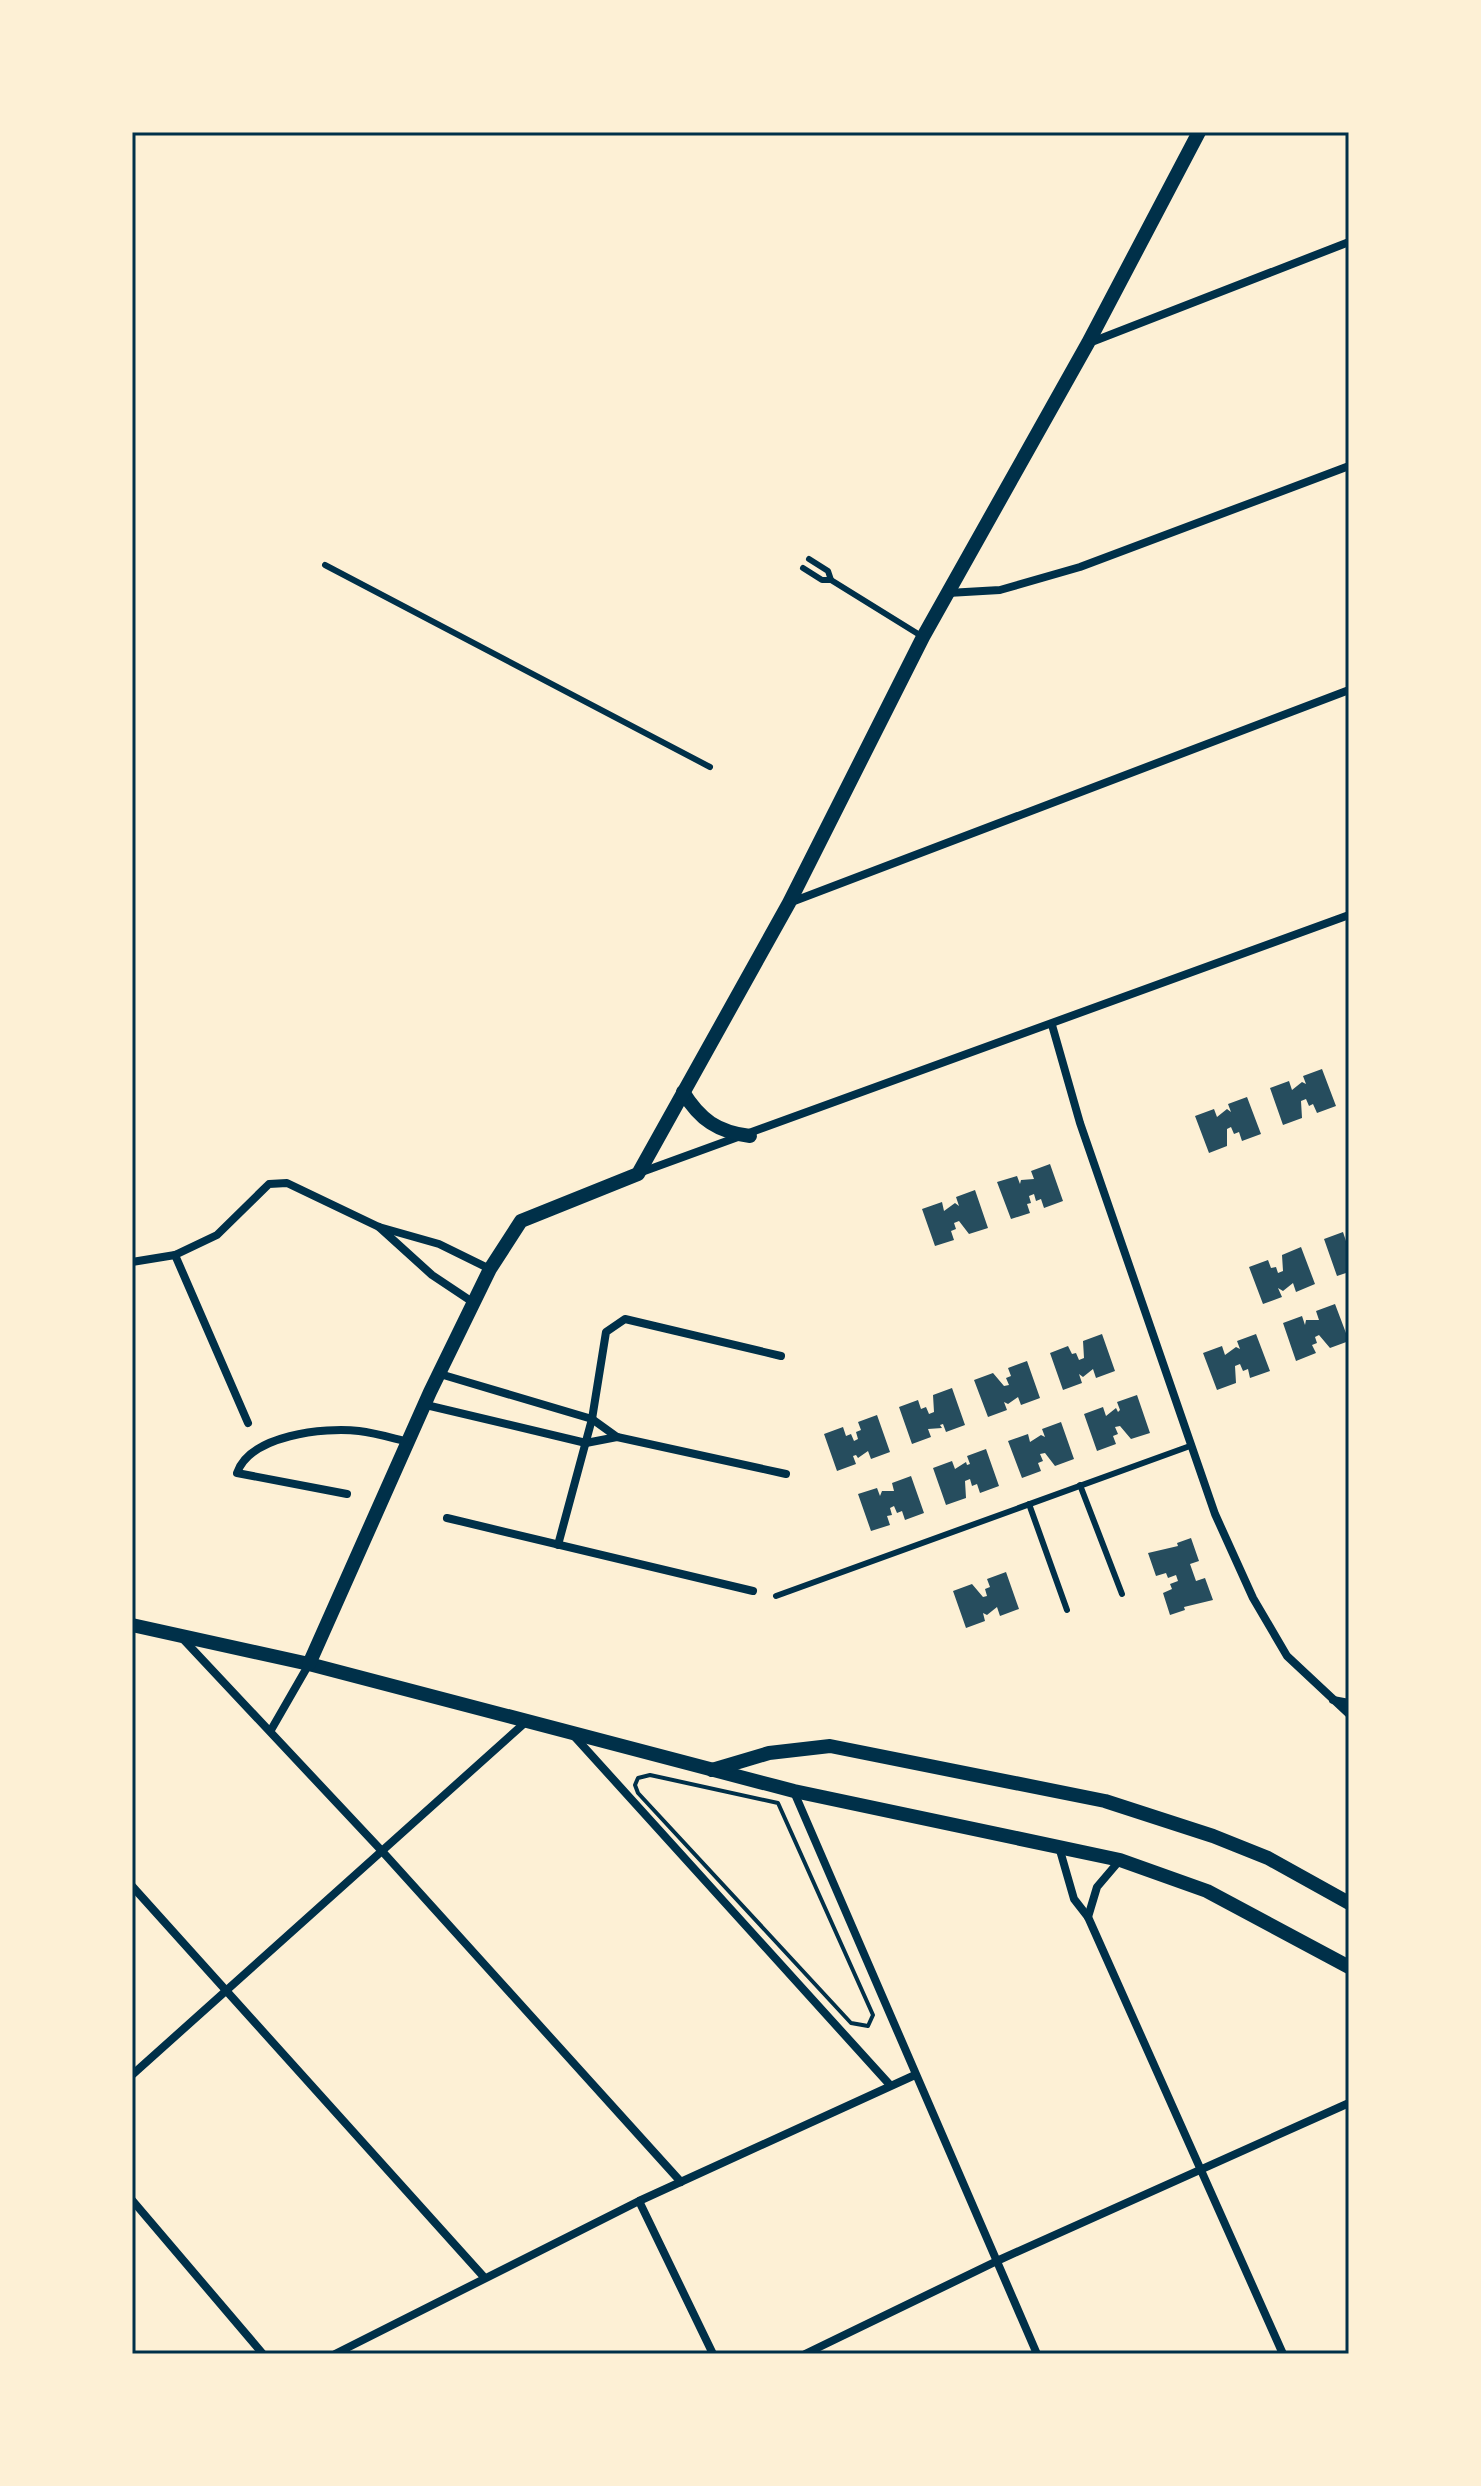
<svg xmlns="http://www.w3.org/2000/svg" width="1481" height="2486" font-family="Barlow,sans-serif">
<rect width="100%" height="100%" fill="#fdf0d5"/>
<g fill="#264d5e">
<polygon points="1322,1069 1336,1106 1317,1113 1313,1104 1309,1106 1306,1099 1301,1101 1302,1118 1283,1125 1270,1088 1289,1081 1292,1090 1302,1082 1306,1084 1303,1076"/>
<polygon points="1247,1097 1261,1134 1242,1141 1239,1132 1234,1134 1231,1127 1227,1129 1227,1146 1209,1153 1195,1116 1214,1109 1217,1117 1227,1109 1231,1112 1228,1104"/>
<polygon points="1050,1164 1063,1201 1044,1208 1041,1199 1036,1201 1034,1194 1029,1196 1031,1203 1027,1204 1030,1213 1011,1219 997,1182 1017,1176 1020,1184 1021,1180 1034,1179 1031,1171"/>
<polygon points="975,1190 988,1228 969,1234 959,1221 954,1223 956,1229 951,1231 954,1240 935,1246 922,1209 942,1202 944,1211 955,1203 959,1206 956,1197"/>
<polygon points="1343,1232 1346,1241 1349,1239 1349,1272 1337,1276 1324,1239"/>
<polygon points="1301,1247 1315,1284 1296,1292 1293,1283 1283,1291 1278,1288 1282,1297 1263,1304 1249,1267 1268,1260 1271,1268 1276,1267 1278,1273 1283,1271 1282,1255"/>
<polygon points="1335,1304 1349,1341 1330,1348 1319,1335 1315,1337 1317,1343 1312,1345 1316,1353 1296,1361 1283,1323 1302,1316 1305,1325 1306,1320 1319,1320 1316,1311"/>
<polygon points="1102,1334 1115,1371 1096,1378 1093,1369 1083,1377 1079,1374 1082,1383 1063,1390 1050,1353 1068,1346 1072,1354 1076,1353 1079,1360 1084,1358 1083,1341"/>
<polygon points="1256,1334 1270,1371 1250,1378 1248,1369 1243,1371 1240,1364 1235,1366 1236,1383 1217,1390 1203,1353 1222,1346 1225,1355 1236,1347 1240,1349 1237,1341"/>
<polygon points="1027,1361 1040,1398 1021,1405 1018,1397 1008,1404 1004,1402 1007,1410 988,1417 974,1380 993,1373 1004,1386 1009,1385 1006,1378 1011,1376 1008,1368"/>
<polygon points="952,1388 965,1425 946,1432 943,1424 940,1425 942,1428 928,1429 931,1437 912,1444 899,1407 918,1400 921,1409 926,1407 929,1414 934,1412 933,1395"/>
<polygon points="1137,1395 1150,1433 1131,1439 1120,1426 1115,1427 1118,1434 1113,1436 1116,1444 1097,1451 1084,1414 1103,1407 1106,1416 1116,1408 1118,1412 1120,1410 1117,1402"/>
<polygon points="877,1415 890,1452 871,1459 868,1451 858,1458 856,1455 853,1456 856,1464 837,1471 824,1434 843,1427 846,1436 851,1434 854,1441 858,1439 856,1432 861,1430 858,1422"/>
<polygon points="1061,1422 1074,1459 1055,1466 1045,1453 1040,1454 1043,1461 1038,1463 1041,1471 1022,1478 1008,1441 1028,1434 1030,1442 1041,1435 1045,1437 1042,1429"/>
<polygon points="986,1449 999,1486 980,1493 977,1484 972,1486 970,1479 965,1481 966,1498 946,1505 933,1468 952,1461 955,1469 966,1462 967,1465 970,1464 967,1456"/>
<polygon points="911,1476 924,1513 905,1520 902,1511 897,1513 894,1506 890,1508 892,1515 887,1516 890,1525 871,1531 858,1494 877,1488 880,1496 882,1491 894,1491 892,1483"/>
<polygon points="1191,1538 1199,1561 1190,1564 1196,1581 1205,1578 1213,1600 1184,1607 1185,1610 1170,1615 1163,1593 1172,1589 1170,1584 1178,1581 1176,1575 1168,1578 1166,1573 1156,1576 1148,1553 1178,1546 1177,1543"/>
<polygon points="1006,1572 1019,1609 1000,1616 997,1607 987,1615 983,1613 985,1621 966,1628 953,1591 972,1584 983,1597 987,1596 985,1589 990,1587 987,1579"/>
</g>
<g fill="none" stroke-linecap="round" stroke-linejoin="round">
<polygon stroke="#003049" stroke-width="4" points="650,1775 778,1803 873,2015 868,2026 851,2023 638,1793 635,1785 638,1778"/>
<g stroke="#003049" stroke-width="6">
<polyline points="809,559 828,571 831,580"/>
<polyline points="325,565 710,767"/>
<polyline points="803,568 822,580 831,580 923,637"/>
<polyline points="1080,1485 1122,1594"/>
<polyline points="1029,1504 1067,1610"/>
<polyline points="776,1596 1190,1446"/>
</g>
<g stroke="#003049" stroke-width="8">
<polyline points="1089,343 1349,242"/>
<polyline points="948,593 1000,590 1080,567 1349,466"/>
<polyline points="789,903 1349,690"/>
<polyline points="1052,1025 1080,1123 1215,1514 1253,1598 1287,1656 1349,1714"/>
<polyline points="639,1173 1349,915"/>
<polyline points="379,1227 432,1275 474,1303"/>
<polyline points="175,1255 248,1423"/>
<polyline points="132,1262 175,1255 217,1235 269,1184 287,1183 379,1227 439,1244 490,1269"/>
<polyline points="440,1374 592,1419 617,1437 786,1474"/>
<polyline points="426,1405 586,1443 617,1437"/>
<path d="M 347,1494 L 237,1473 C 250,1435 324,1427 359,1431 C 376,1433 392,1438 409,1442"/>
<polyline points="447,1518 753,1591"/>
<polyline points="558,1545 592,1419 606,1332 625,1319 781,1356"/>
<polyline points="183,1639 381,1850 681,2182"/>
<polyline points="1333,1700 1349,1703"/>
<polyline points="271,1730 309,1664"/>
<polyline points="574,1736 890,2085"/>
<polyline points="794,1792 1037,2354"/>
<polyline points="1059,1847 1074,1899 1088,1917 1283,2354"/>
<polyline points="132,1886 483,2276"/>
<polyline points="1088,1917 1097,1887 1120,1860"/>
<polyline points="132,2075 528,1720"/>
<polyline points="132,2200 263,2354"/>
<polyline points="639,2201 713,2354"/>
<polyline points="335,2354 639,2201 915,2075"/>
<polyline points="805,2354 999,2260 1349,2103"/>
</g>
<g stroke="#003049" stroke-width="14">
<path d="M 683,1092 C 700,1120 718,1132 750,1136"/>
<polyline points="132,1625 309,1664 794,1791 1120,1860 1207,1891 1349,1967"/>
<polyline points="309,1664 430,1392 490,1269 521,1221 638,1174 789,903 923,637 1088,343 1199,132"/>
<polyline points="712,1770 769,1753 830,1746 1105,1801 1213,1836 1268,1858 1349,1903"/>
</g>
</g>
<rect width="1481" height="2486" fill="none" stroke="#fdf0d5" stroke-width="268"/>
<rect x="134" y="134" width="1213" height="2218" fill="none" stroke="#003049" stroke-width="3"/>
</svg>
